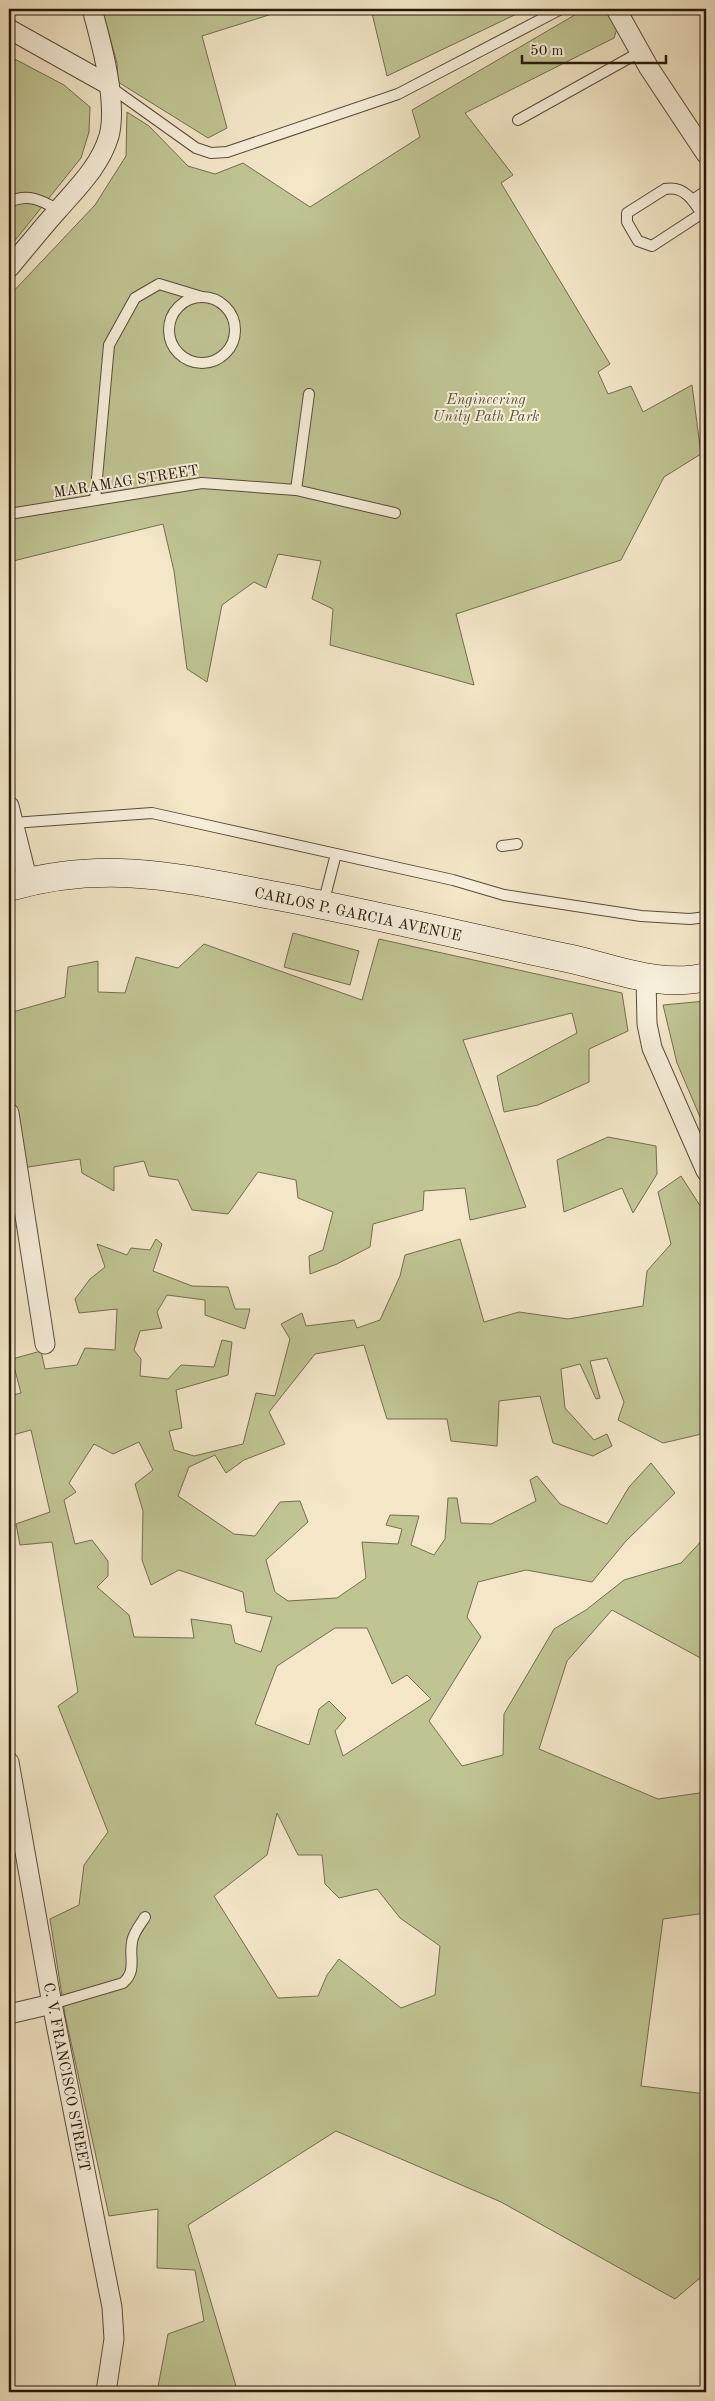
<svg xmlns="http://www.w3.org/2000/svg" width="715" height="2401" font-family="'Old Standard TT',serif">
<rect width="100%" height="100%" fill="#f3e7c8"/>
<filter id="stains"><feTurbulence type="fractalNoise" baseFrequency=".004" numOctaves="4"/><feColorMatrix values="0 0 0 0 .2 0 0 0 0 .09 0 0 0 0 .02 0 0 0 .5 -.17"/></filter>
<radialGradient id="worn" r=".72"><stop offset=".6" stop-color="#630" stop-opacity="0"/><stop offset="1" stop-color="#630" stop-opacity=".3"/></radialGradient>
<g fill="#c0c493" stroke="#736e4e" fill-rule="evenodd">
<polygon points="102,9 288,9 202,36 227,128 208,138 118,82 117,63"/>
<polygon points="371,9 527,9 387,76"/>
<polygon points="585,9 606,9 618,25 614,38 465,113 513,175 501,183 610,364 598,372 608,394 631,386 643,412 692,385 701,454 664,477 621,560 456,614 474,685 330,645 333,609 312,599 321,561 278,554 266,588 254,582 222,605 207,682 187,669 174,571 163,524 9,562 9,296 95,205 126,156 127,112 149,126 188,166 215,174 243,163 310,207 420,137 412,110"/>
<polygon points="9,56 64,85 90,107 89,132 81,158 9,248"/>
<polygon points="293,933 359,951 350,985 284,967"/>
<polygon points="379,939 622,993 628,1031 589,1049 589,1082 538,1105 504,1112 497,1076 577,1033 572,1013 463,1040 526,1207 470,1220 465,1188 424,1191 423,1210 373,1224 370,1247 337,1264 310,1274 309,1256 323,1250 333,1212 298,1198 296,1180 258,1172 228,1214 192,1210 178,1180 149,1176 144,1161 114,1167 114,1191 82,1173 80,1159 9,1170 9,1013 65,997 68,967 98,961 98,992 125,993 136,957 178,968 204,944 362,1000"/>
<polygon points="706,1001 706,1131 677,1063 663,1005"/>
<polygon points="608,1137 656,1146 657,1174 633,1213 622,1188 564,1212 557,1160"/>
<path d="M 681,1176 L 706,1215 L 706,1433 L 663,1443 L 618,1420 L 624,1402 L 607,1358 L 590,1361 L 600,1398 L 596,1399 L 580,1364 L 561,1369 L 565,1408 L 594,1440 L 607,1434 L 612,1446 L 593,1456 L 553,1443 L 540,1396 L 499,1401 L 497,1446 L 451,1441 L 447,1419 L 387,1419 L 364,1345 L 315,1354 L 269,1412 L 285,1444 L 244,1460 L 226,1473 L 215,1455 L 189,1467 L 178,1496 L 234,1534 L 255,1536 L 280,1502 L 300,1501 L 308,1522 L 266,1560 L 275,1592 L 288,1601 L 337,1598 L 366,1578 L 362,1542 L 398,1544 L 402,1529 L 386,1525 L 390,1515 L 419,1516 L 411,1545 L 434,1555 L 445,1539 L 448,1498 L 457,1498 L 461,1523 L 491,1524 L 536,1501 L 530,1480 L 537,1476 L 560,1504 L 607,1524 L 629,1487 L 651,1463 L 675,1493 L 626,1541 L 592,1582 L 526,1570 L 478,1582 L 467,1617 L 481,1637 L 429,1721 L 462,1766 L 503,1755 L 504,1714 L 554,1629 L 586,1610 L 624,1580 L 681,1563 L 706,1536 L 706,1661 L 612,1610 L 567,1661 L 539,1749 L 658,1799 L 706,1792 L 706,1913 L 663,1919 L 641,2086 L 706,2094 L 706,2273 L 675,2299 L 501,2202 L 336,2131 L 188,2225 L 236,2386 L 234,2392 L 157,2392 L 168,2334 L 204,2321 L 195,2270 L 157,2268 L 158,2209 L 109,2216 L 65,2015 L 50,1919 L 79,1905 L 84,1865 L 108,1832 L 58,1706 L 78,1692 L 52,1542 L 20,1545 L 16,1524 L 50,1512 L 31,1430 L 9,1436 L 9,1396 L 21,1393 L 12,1359 L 41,1351 L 45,1369 L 77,1365 L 85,1348 L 115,1350 L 117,1309 L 79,1313 L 75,1299 L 90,1279 L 105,1267 L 97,1244 L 127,1255 L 131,1248 L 150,1250 L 156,1239 L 162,1244 L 153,1271 L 192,1286 L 228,1287 L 235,1309 L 250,1309 L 245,1329 L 205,1315 L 205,1300 L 167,1295 L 157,1312 L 162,1328 L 140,1331 L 134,1350 L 141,1359 L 140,1376 L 168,1379 L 181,1365 L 214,1367 L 222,1340 L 232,1342 L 228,1375 L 176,1390 L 182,1428 L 169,1431 L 174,1450 L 194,1456 L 243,1444 L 256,1393 L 275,1396 L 290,1339 L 281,1324 L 302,1313 L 306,1326 L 354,1320 L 357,1328 L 380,1320 L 400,1276 L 405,1255 L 460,1239 L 484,1322 L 519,1312 L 568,1319 L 643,1306 L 647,1271 L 671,1244 L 658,1192 ZM 139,1442 L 153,1470 L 135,1484 L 143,1511 L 142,1560 L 151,1585 L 179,1570 L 243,1592 L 246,1612 L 272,1617 L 261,1652 L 235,1643 L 231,1625 L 191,1619 L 194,1638 L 134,1637 L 129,1615 L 97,1587 L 108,1576 L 108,1561 L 92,1540 L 75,1544 L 64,1500 L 76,1492 L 69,1483 L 94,1444 L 113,1454 ZM 335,1628 L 367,1628 L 392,1684 L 407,1675 L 431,1699 L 343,1756 L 335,1731 L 346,1718 L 329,1701 L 319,1709 L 309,1745 L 255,1724 L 277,1666 ZM 277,1813 L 298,1855 L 322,1855 L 325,1884 L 339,1898 L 377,1889 L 400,1918 L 440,1946 L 435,1995 L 401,2008 L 339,1959 L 327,1975 L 318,1996 L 278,1998 L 214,1896 L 267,1855 Z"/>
</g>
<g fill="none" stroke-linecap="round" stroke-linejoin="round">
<g stroke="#594c38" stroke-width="12">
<g id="lane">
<polyline points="109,86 196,148 211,153 227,152 398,94 561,9"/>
<polyline points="518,120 640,52"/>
<polyline points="694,199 706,191"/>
<path d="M 9,202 C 27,193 42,200 58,210"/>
<path d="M 701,214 L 652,246 L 638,241 L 627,222 L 627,213 L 665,189 C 687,185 696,205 706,221"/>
<circle cx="202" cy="330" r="33"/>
<polyline points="296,490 309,394"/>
<polyline points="95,500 109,345 135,298 159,284 202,297"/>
<polyline points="9,514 202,483 296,490 395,513"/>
<polyline points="13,823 152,813 453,880 504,895 641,916 690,919 706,917"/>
<polyline points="502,846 517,844"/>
<polyline points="323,904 336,854"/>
<path d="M 52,2004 L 123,1983 C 137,1971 129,1958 132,1942 C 133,1933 140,1925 145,1917"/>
</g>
</g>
<g stroke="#594c38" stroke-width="21">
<g id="street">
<polyline points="616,9 649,68 706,154"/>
<polyline points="9,29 109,85"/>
<path d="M 9,268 C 25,249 41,229 58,210 C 78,187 100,166 109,136 C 118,102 101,42 92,9"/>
<polyline points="9,806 28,882"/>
<polyline points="646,978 647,1024 652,1048 706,1171"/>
<polyline points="9,1113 45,1344"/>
<polyline points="9,1762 52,2004 112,2307 114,2339 106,2392"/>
<polyline points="9,2014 52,2004"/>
</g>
</g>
<g stroke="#261808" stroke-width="29">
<path id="secondary" d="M 9,887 C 106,859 181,878 277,896 C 373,914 467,937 562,957 C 609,966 658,989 706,977"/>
</g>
<use href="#lane" stroke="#f7efdb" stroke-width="10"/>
<use href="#street" stroke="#f7efdb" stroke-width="19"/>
<use href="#secondary" stroke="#f7efdb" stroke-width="28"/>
</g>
<g text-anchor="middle" stroke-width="4" stroke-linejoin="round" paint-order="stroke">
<g font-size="15" font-style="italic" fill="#5c5439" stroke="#f7efdb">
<text x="486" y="404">Engineering<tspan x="486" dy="17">Unity Path Park</tspan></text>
</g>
<g font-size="15" fill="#261808" stroke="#f7efdb">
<text transform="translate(126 481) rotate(-9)" y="5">MARAMAG STREET</text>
<text transform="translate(358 914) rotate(12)" y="5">CARLOS P. GARCIA AVENUE</text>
<text transform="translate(67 2077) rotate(79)" y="5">C. V. FRANCISCO STREET</text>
</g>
</g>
<rect width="715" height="2401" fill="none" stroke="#f3e7c8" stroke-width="30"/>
<rect x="10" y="10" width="695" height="2381" fill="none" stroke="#261808" stroke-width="2.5"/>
<rect x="15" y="15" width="685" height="2371" fill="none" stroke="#261808"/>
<path d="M522 55v8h144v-8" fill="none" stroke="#261808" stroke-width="2.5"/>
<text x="530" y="55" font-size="15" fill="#261808" stroke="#f7efdb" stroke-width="4" paint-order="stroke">50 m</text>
<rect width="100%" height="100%" filter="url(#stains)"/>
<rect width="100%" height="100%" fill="url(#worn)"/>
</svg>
